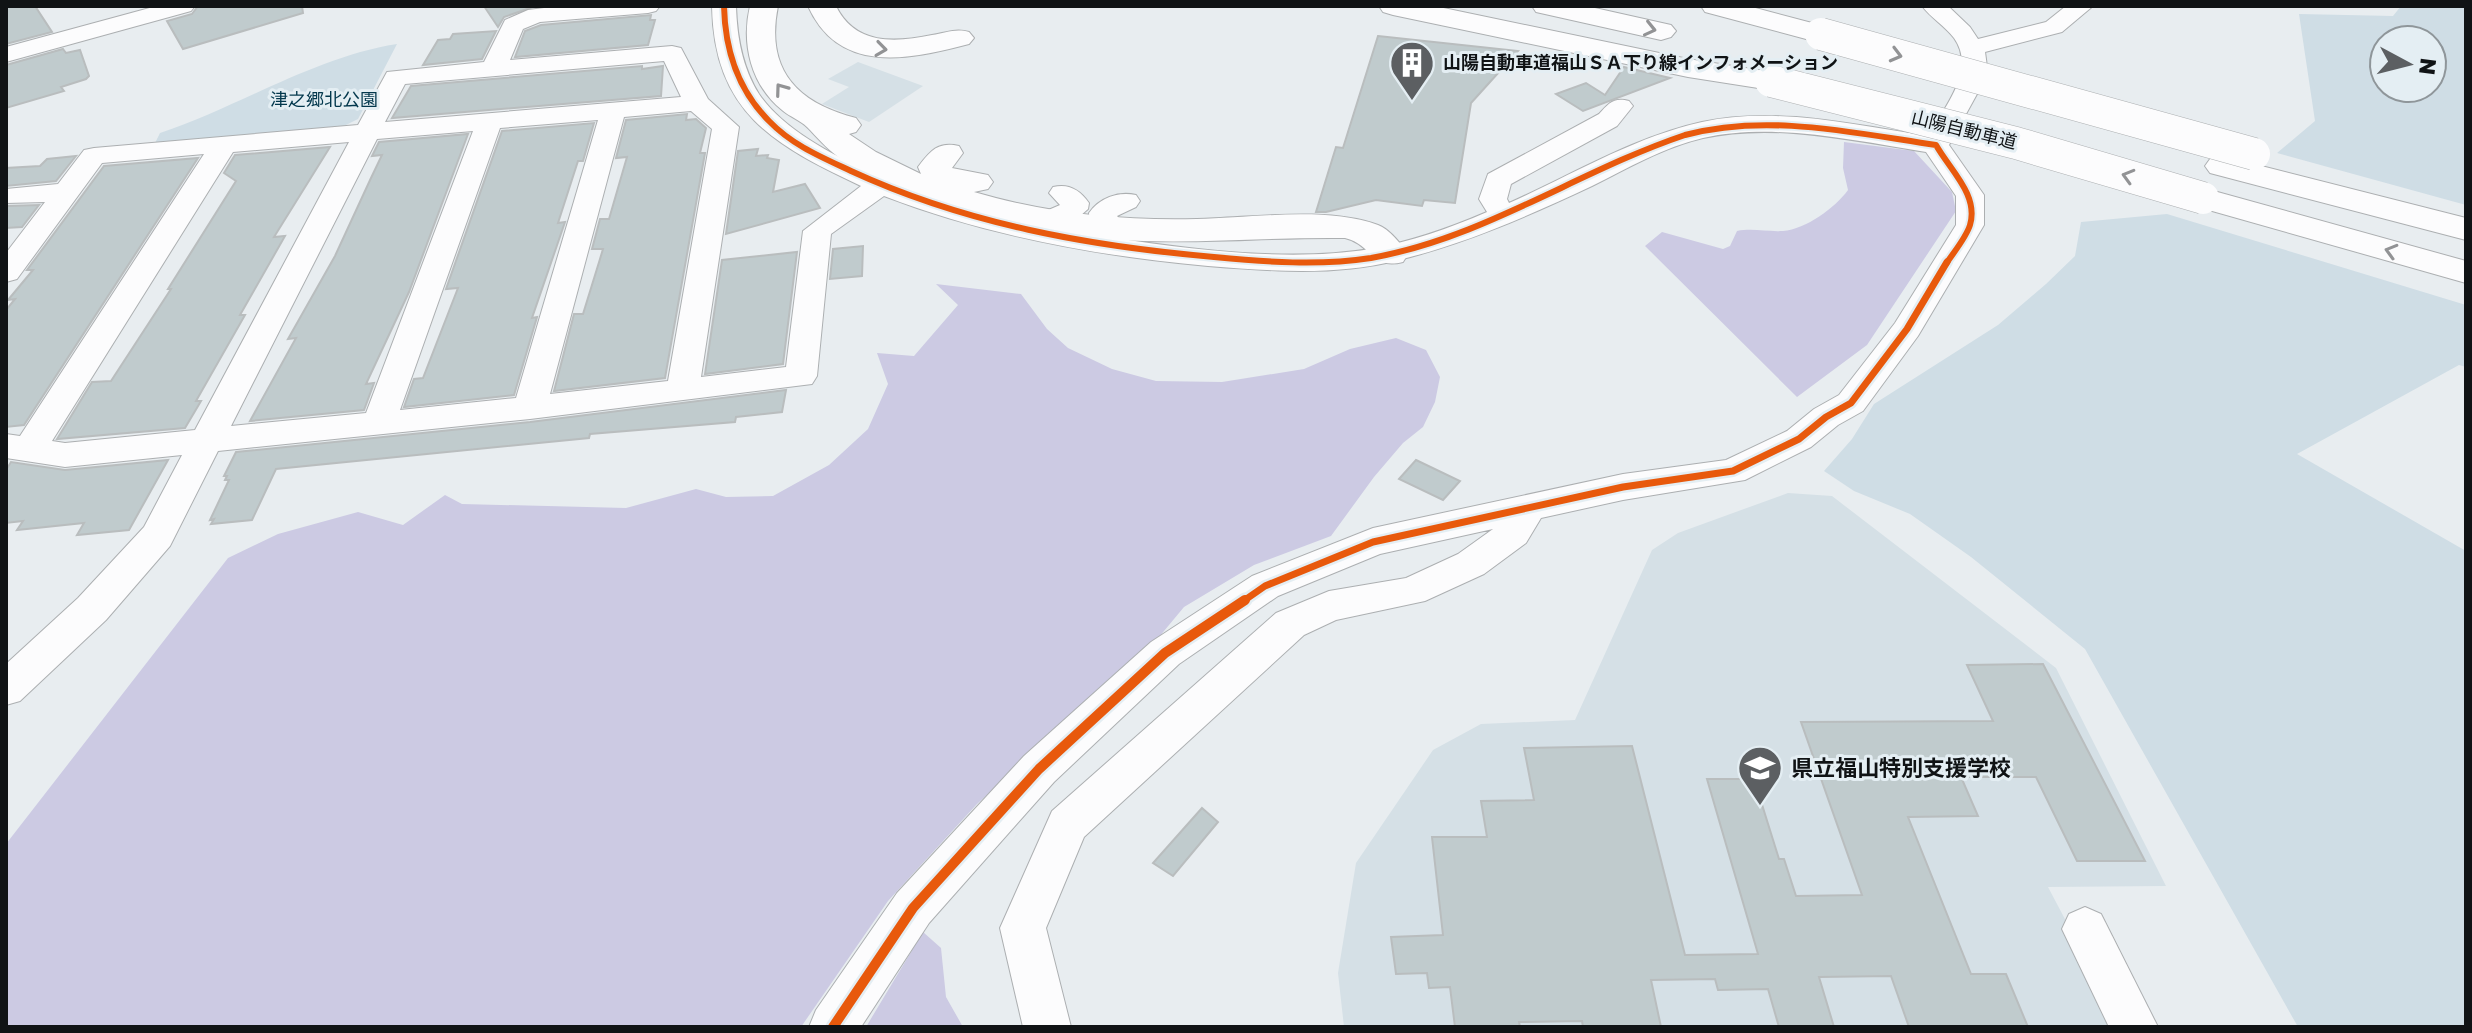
<svg xmlns="http://www.w3.org/2000/svg" width="2472" height="1033" font-family="'Golos Text','Noto Sans JP',sans-serif">
<rect width="100%" height="100%" fill="#e8edf0"/>
<g fill="#d5e0e6">
<polygon points="858,62 923,86 869,122 822,104 849,87 828,79"/>
<polygon points="1788,493 1832,496 2056,668 2166,886 2048,887 2122,1027 1344,1027 1338,973 1356,863 1433,750 1481,724 1575,720 1652,550 1678,533"/>
</g>
<g fill="#cfdde5" fill-rule="evenodd">
<path d="M 2401,6 L 2466,6 L 2466,205 L 2277,153 L 2315,121 L 2299,14 L 2393,16 ZM 2384,40 L 2432,40 L 2432,88 L 2384,88 Z"/>
<path d="M 397,44 L 358,119 L 334,131 L 155,143 L 160,133 C 239,107 314,57 397,44 Z"/>
<polygon points="2167,214 2466,305 2466,367 2459,365 2297,454 2466,551 2466,1027 2298,1027 2085,649 1971,557 1910,514 1854,491 1824,471 1852,439 1874,404 1998,325 2046,284 2075,256 2081,222"/>
</g>
<g fill="#cccae3">
<path d="M 1844,142 L 1914,151 L 1952,192 L 1956,211 L 1867,345 L 1797,397 L 1645,246 L 1662,232 L 1723,249 L 1730,246 L 1737,231 C 1753,228 1767,232 1783,231 C 1806,229 1835,208 1848,190 L 1843,168 Z"/>
<polygon points="936,284 1021,294 1047,329 1068,348 1112,369 1156,381 1222,382 1304,369 1350,349 1396,338 1426,350 1440,377 1435,402 1423,427 1403,443 1374,477 1331,536 1254,565 1184,607 1159,637 977,804 888,901 801,1027 6,1027 6,844 228,558 278,534 358,512 403,525 445,495 462,504 626,508 696,489 726,497 773,496 829,465 868,429 888,384 877,353 914,356 958,305"/>
<polygon points="923,932 941,948 946,997 963,1027 866,1027"/>
</g>
<g fill="#c0cbcd" stroke="#b9bdbe" stroke-width="2">
<polygon points="6,6 35,6 52,32 6,44"/>
<polygon points="198,6 302,6 303,13 183,49 167,21 192,14"/>
<polygon points="484,6 536,6 504,17 498,27"/>
<polygon points="651,15 650,20 655,20 648,45 515,57 525,31 541,25"/>
<polygon points="496,31 482,59 423,65 438,40 450,39 453,34"/>
<polygon points="1378,36 1518,51 1471,103 1455,203 1424,200 1422,206 1376,200 1326,212 1316,212 1336,147 1343,148"/>
<polygon points="63,49 66,53 80,50 89,76 86,79 61,87 64,91 6,108 6,65"/>
<polygon points="642,66 642,69 663,66 661,96 392,118 411,86"/>
<polygon points="1624,67 1670,78 1583,111 1556,94 1586,83 1605,95"/>
<polygon points="687,114 686,120 696,119 706,128 700,153 705,153 665,378 554,391 574,314 583,314 600,259 603,249 592,249 600,219 609,219 627,157 616,158 626,120"/>
<polygon points="594,123 583,161 578,161 558,223 565,222 532,318 537,317 514,395 404,407 414,379 423,378 458,288 446,289 502,131"/>
<polygon points="468,134 409,292 366,384 374,383 364,410 250,421 296,338 288,339 335,256 371,178 382,155 372,156 379,142"/>
<polygon points="330,147 274,237 285,236 240,315 245,315 196,401 201,401 185,428 57,439 92,382 111,381 171,289 168,289 236,181 224,173 235,155"/>
<polygon points="758,149 756,156 768,155 767,158 779,160 773,192 805,184 820,208 726,234 738,151"/>
<polygon points="76,156 56,181 6,186 6,168 40,166 47,159"/>
<polygon points="198,158 24,425 6,427 6,310 15,299 8,300 33,270 27,270 104,166"/>
<polygon points="39,205 22,227 6,228 6,206"/>
<polygon points="863,246 862,276 830,279 833,249"/>
<polygon points="797,252 783,364 705,374 722,260"/>
<polygon points="786,390 782,412 736,417 735,422 590,434 589,438 276,469 252,520 211,524 214,519 210,520 229,480 225,480 227,476 224,476 236,452 530,422"/>
<polygon points="168,460 129,530 77,535 84,523 17,530 23,521 6,523 6,470 11,462 65,470"/>
<polygon points="1416,460 1460,481 1443,500 1399,479"/>
<polygon points="2043,664 2145,861 2077,861 2036,777 1961,777 1978,816 1908,817 1971,974 2006,974 2028,1027 1909,1027 1891,976 1819,977 1834,1027 1779,1027 1768,989 1718,990 1715,979 1651,980 1661,1027 1583,1027 1582,1021 1519,1022 1520,1027 1455,1027 1450,987 1429,988 1427,973 1396,974 1391,937 1443,935 1432,837 1487,837 1481,801 1534,800 1524,748 1632,746 1685,955 1758,954 1707,779 1754,779 1779,859 1784,859 1796,896 1862,895 1801,722 1993,721 1967,665"/>
<polygon points="1202,808 1218,822 1173,876 1153,863"/>
</g>
<g fill="none" stroke-linecap="round" stroke-linejoin="round">
<g stroke="#acafb1" stroke-width="2">
<g id="minor">
<polygon points="157,6 195,6 191,11 6,62 6,47"/>
<path d="M 560,6 L 660,6 L 656,11 L 648,13 L 540,22 L 523,29 L 510,60 L 672,46 L 681,48 L 708,99 L 739,127 L 701,377 L 786,367 L 803,231 L 861,186 C 774,145 714,113 712,6 L 736,6 C 737,37 742,67 759,94 C 804,161 960,209 1038,224 L 1035,220 L 1039,214 L 1060,205 L 1049,193 L 1053,187 C 1069,183 1080,190 1089,203 L 1088,209 L 1072,223 L 1054,227 L 1115,238 C 1103,235 1089,227 1089,213 C 1099,198 1118,191 1136,195 L 1140,201 L 1136,207 L 1117,216 L 1129,229 L 1125,235 L 1115,238 C 1194,250 1291,262 1370,249 C 1410,242 1450,228 1487,212 L 1479,199 L 1488,174 L 1599,114 C 1609,103 1614,97 1629,101 L 1633,106 L 1617,126 L 1511,184 L 1507,199 L 1509,203 C 1572,175 1634,137 1702,122 C 1775,106 1855,125 1928,136 C 1944,108 1977,70 1954,38 C 1945,26 1931,18 1922,6 L 1948,6 L 1970,27 L 1978,39 L 2046,22 L 2066,6 L 2093,6 L 2062,32 L 1985,52 L 1988,74 L 1949,145 L 1984,195 L 1984,225 L 1918,336 L 1863,411 L 1838,425 L 1811,447 L 1745,480 L 1623,500 L 1541,518 L 1526,543 L 1484,574 L 1425,601 L 1336,620 L 1304,635 L 1084,837 L 1046,928 L 1071,1027 L 1023,1027 L 1000,928 L 1052,811 L 1276,613 L 1329,591 L 1406,578 L 1458,554 L 1493,529 L 1380,554 L 1278,596 L 1179,664 L 1054,782 L 929,923 L 861,1027 L 809,1027 L 816,1010 L 897,893 L 1024,756 L 1151,642 L 1252,576 L 1373,528 L 1623,474 L 1726,460 L 1787,431 L 1814,409 L 1839,395 L 1895,323 L 1956,225 L 1956,196 L 1926,152 C 1855,141 1775,122 1703,138 C 1664,147 1628,168 1592,186 C 1528,216 1465,244 1395,261 C 1334,276 1271,271 1208,266 C 1097,256 988,236 884,196 L 831,234 L 817,376 L 812,384 L 530,419 L 218,451 L 170,546 L 106,620 L 20,701 L 6,705 L 6,664 L 78,598 L 144,527 L 182,455 L 65,467 L 6,458 L 6,434 L 20,436 L 204,154 L 102,163 L 17,279 L 6,282 L 6,253 L 45,202 L 6,203 L 6,189 L 58,184 L 84,150 L 94,148 L 358,125 L 387,72 L 484,62 L 505,20 L 528,10 ZM 664,61 L 681,97 L 385,122 L 405,84 ZM 691,111 L 712,129 L 668,381 L 550,394 L 624,117 ZM 598,120 L 516,398 L 400,410 L 500,128 ZM 473,131 L 366,413 L 231,426 L 377,139 ZM 349,142 L 195,430 L 65,443 L 52,441 L 233,152 Z"/>
<polygon points="2085,907 2101,914 2158,1027 2109,1027 2062,929 2069,914"/>
</g>
</g>
<g stroke="#acafb1" stroke-width="2">
<g id="highway">
<path d="M 750,6 L 778,6 C 765,70 797,103 856,118 L 861,125 L 856,132 L 849,134 L 876,152 L 921,174 L 918,167 C 930,151 938,141 959,146 L 963,153 L 952,168 L 988,175 L 993,182 L 988,189 L 974,192 C 1046,213 1121,221 1197,219 C 1252,218 1326,206 1378,225 C 1389,229 1401,244 1408,254 L 1403,262 C 1370,270 1372,244 1345,238 C 1278,237 1211,243 1144,241 C 1054,238 911,211 837,156 C 826,148 817,137 807,127 C 800,120 790,117 782,110 C 751,85 741,44 750,6 Z"/>
<path d="M 808,6 L 836,6 C 855,45 894,43 932,35 C 945,33 956,28 969,32 L 974,38 L 969,44 C 908,60 839,75 808,6 Z"/>
<polygon points="1379,6 1434,6 1688,59 1771,72 1782,74 1786,81 1782,88 1771,90 1688,77 1393,15 1383,12"/>
<polygon points="1532,6 1586,6 1671,25 1676,31 1671,37 1661,40 1536,12"/>
<polygon points="1701,6 1748,6 1831,28 1836,34 1831,40 1821,43 1705,12"/>
<polygon points="2222,156 2466,218 2466,240 2210,173 2205,166 2210,159"/>
<polygon points="2203,188 2466,261 2466,283 2191,205 2186,198 2191,191"/>
</g>
</g>
<use href="#minor" fill="#fcfcfd" fill-rule="evenodd"/>
<use href="#highway" fill="#fcfcfd" fill-rule="evenodd"/>
<g stroke="#acafb1" stroke-width="33" stroke-linecap="butt">
<g id="highway-bridge">
<polyline points="1821,34 2254,154"/>
<polyline points="1771,81 2016,143 2203,198"/>
</g>
</g>
<use href="#highway-bridge" stroke="#fcfcfd" stroke-width="32"/>
<g stroke="#e4eef3" stroke-width="10">
<path id="cycleway-far2" d="M 724,6 C 725,50 737,89 769,121 C 792,145 821,157 851,171 C 966,224 1088,246 1214,257 C 1266,262 1319,266 1371,258 C 1484,238 1578,171 1685,135 C 1767,113 1854,133 1936,145 C 1950,170 1979,195 1970,225 C 1966,238 1953,253 1946,264"/>
</g>
<g stroke="#e4eef3" stroke-width="12">
<polyline id="cycleway-far1" points="1242,602 1265,586 1373,542 1623,487 1733,471 1799,439 1826,417 1851,403 1907,329 1947,262"/>
</g>
<g stroke="#e4eef3" stroke-width="15">
<polyline id="cycleway" points="833,1027 913,908 1039,769 1165,653 1245,600"/>
</g>
<use href="#cycleway-far2" stroke="#e8590c" stroke-width="6"/>
<use href="#cycleway-far1" stroke="#e8590c" stroke-width="7"/>
<use href="#cycleway" stroke="#e8590c" stroke-width="10"/>
</g>
<defs><path id="oneway-chevron" d="M-2-3.5L2.5 0L-2 3.5" fill="none" stroke-width="1.6" stroke-linecap="round" stroke-linejoin="round" transform="scale(2)"/></defs>
<g stroke="#929395">
<use href="#oneway-chevron" transform="translate(1650 29) rotate(13)"/>
<use href="#oneway-chevron" transform="translate(881 49) rotate(8)"/>
<use href="#oneway-chevron" transform="translate(1896 55) rotate(15)"/>
<use href="#oneway-chevron" transform="translate(781 89) rotate(-126)"/>
<use href="#oneway-chevron" transform="translate(2128 176) rotate(-164)"/>
<use href="#oneway-chevron" transform="translate(2391 251) rotate(-164)"/>
</g>
<defs>
<g id="building-pin" transform="scale(2.3)"><path d="M0 17L-7.5 6A9.5 9.5 0 1 1 7.5 6Z" fill="#5c5f62" stroke="#e4eef3"/><path d="M-4-6H4V6H1V3H-1V6H-4ZM-2.5-4.3h1.7v1.8h-1.7ZM.8-4.3h1.7v1.8H.8ZM-2.5-1h1.7V.8h-1.7ZM.8-1h1.7V.8H.8Z" fill="#fff"/></g>
<g id="school-pin" transform="scale(2.3)"><path d="M0 17L-7.5 6A9.5 9.5 0 1 1 7.5 6Z" fill="#5c5f62" stroke="#e4eef3"/><path d="M0-5L7-2L0 1L-7-2ZM-4 1L0 2.5L4 1V4Q0 6-4 4Z" fill="#fff"/></g>
</defs>
<g fill-rule="evenodd">
<use href="#building-pin" x="1412" y="63"/>
<use href="#school-pin" x="1760" y="768"/>
</g>
<g text-anchor="middle" stroke-width="6" stroke-linejoin="round" paint-order="stroke">
<g font-size="18" font-weight="bold" fill="#101315" stroke="#e4eef3" text-anchor="start">
<text x="1443" y="69">山陽自動車道福山ＳＡ下り線インフォメーション</text>
</g>
<g font-size="18" fill="#02374c" stroke="#e4eef3">
<text x="324" y="106">津之郷北公園</text>
</g>
<g font-size="18" fill="#101315" stroke="#e4eef3">
<text transform="translate(1964 130) rotate(14)" y="6">山陽自動車道</text>
</g>
<g font-size="22" font-weight="bold" fill="#101315" stroke="#e4eef3" text-anchor="start">
<text x="1791" y="776">県立福山特別支援学校</text>
</g>
</g>
<rect width="2472" height="1033" fill="none" stroke="#101315" stroke-width="16"/>
<g transform="translate(2408 64) rotate(97)"><circle r="38" fill="#e4eef3" stroke="#8f969a" stroke-width="2"/>
<path d="M0-6L14 30L0 20L-14 30Z" fill="#5c5f62"/>
<text y="-12" font-size="22" font-weight="bold" text-anchor="middle" fill="#101315">N</text>
</g>
</svg>
